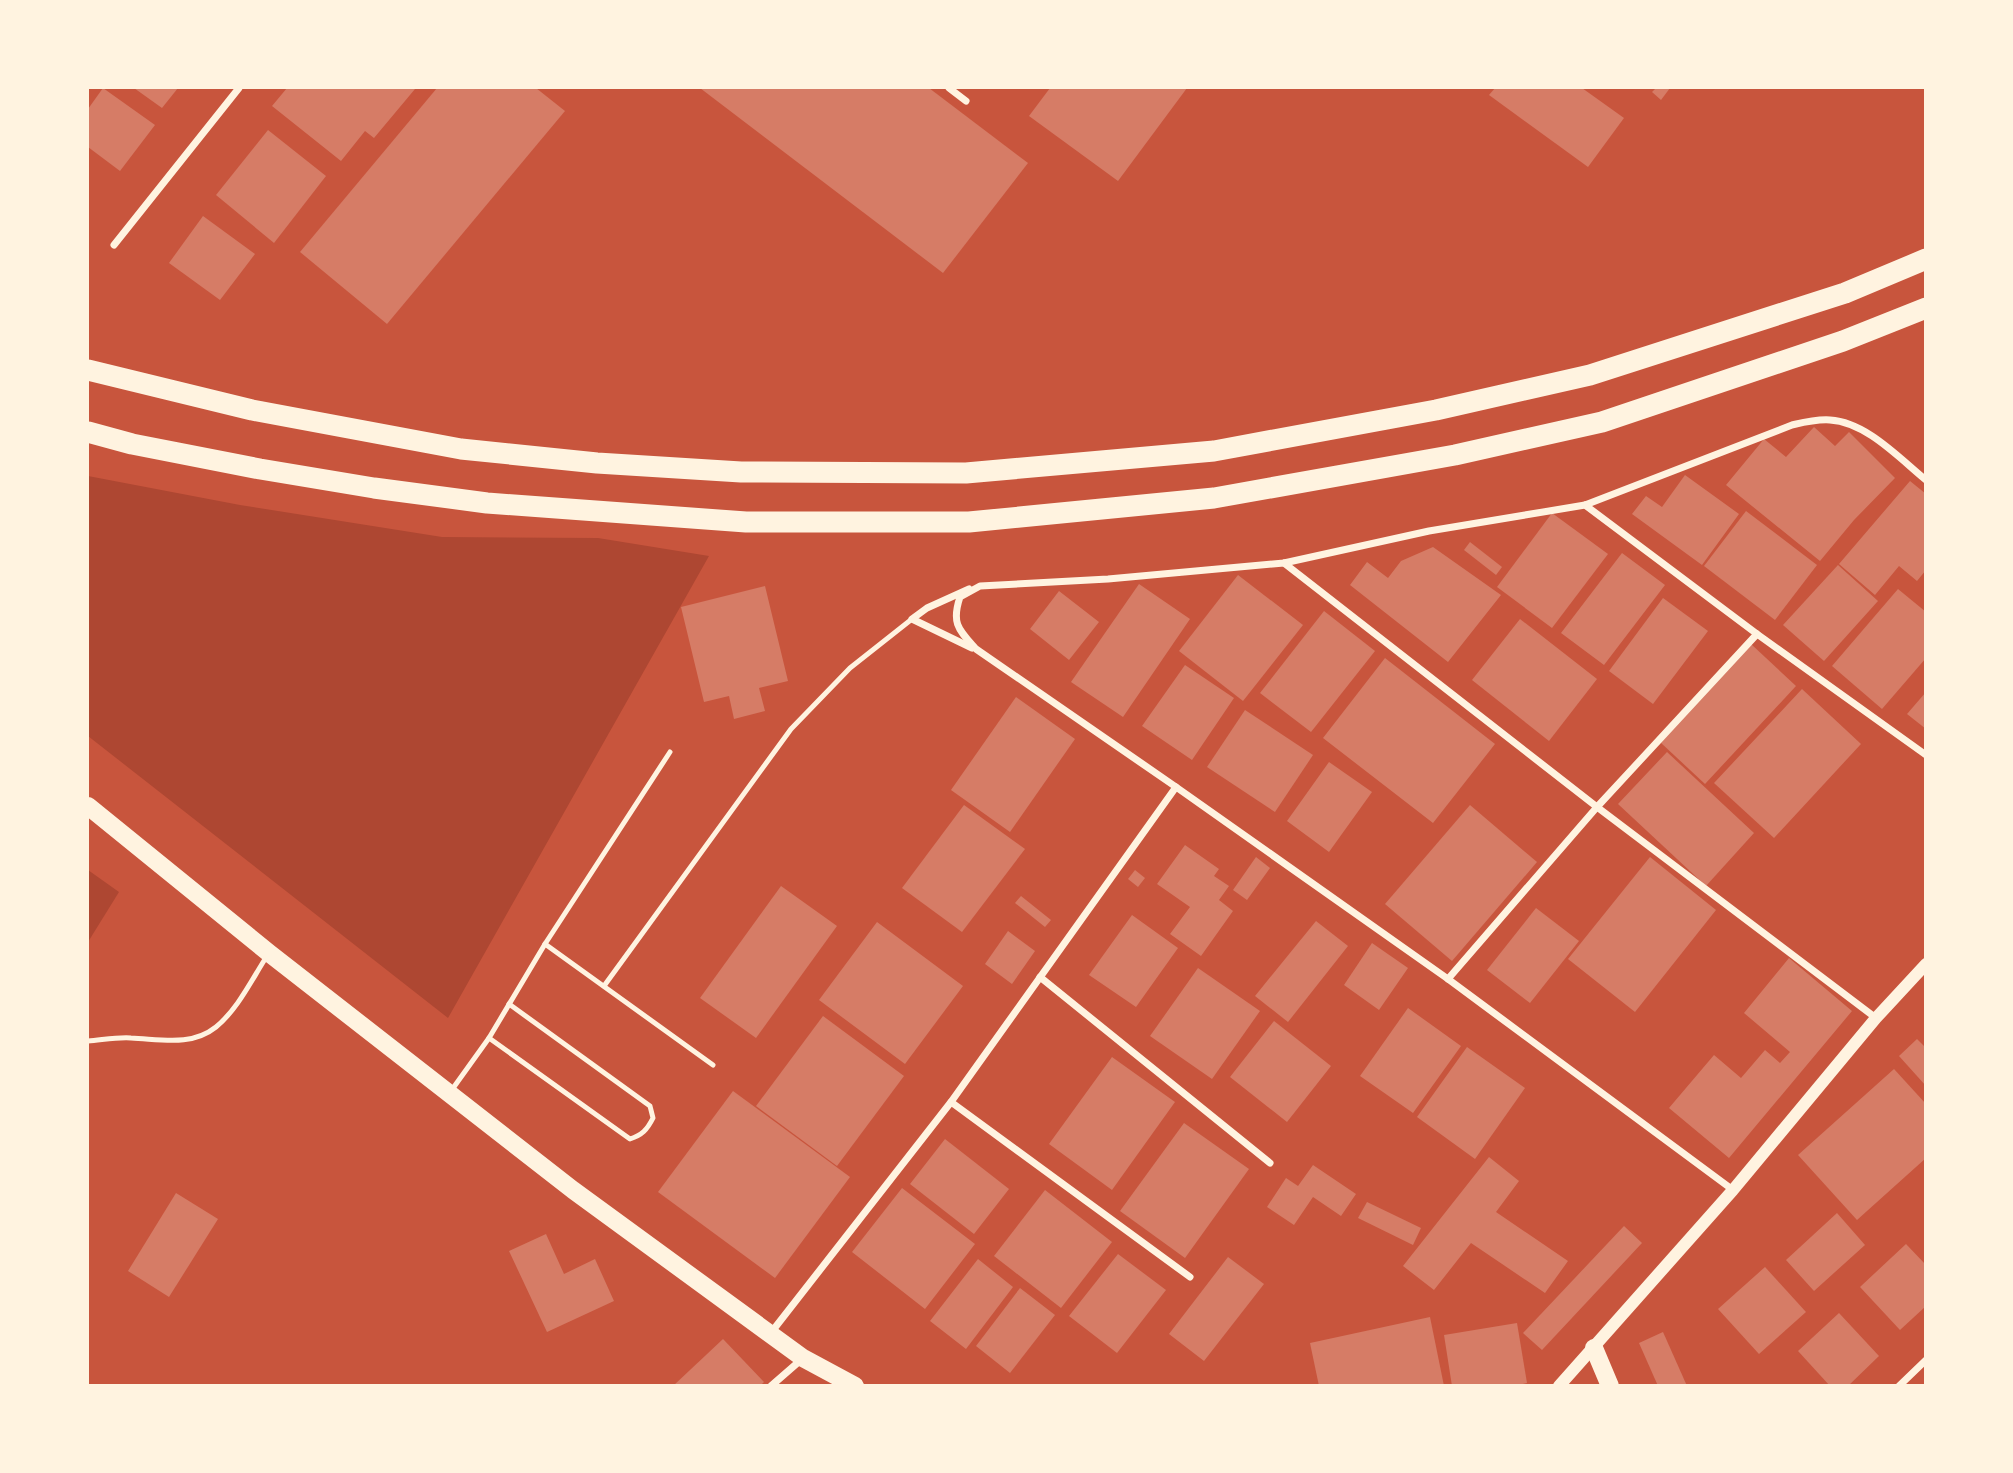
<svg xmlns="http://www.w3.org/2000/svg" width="2013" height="1473" font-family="'Fira Sans Condensed',sans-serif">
<rect width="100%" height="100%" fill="#c8553d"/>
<g fill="#ae4732">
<polygon points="88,476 240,505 442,537 598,538 709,556 448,1018 88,736"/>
<polygon points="88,870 119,892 88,942"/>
</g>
<g fill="#d67c66">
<polygon points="103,88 155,125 120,171 88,147 88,109"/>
<polygon points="134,88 178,88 162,108"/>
<polygon points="287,88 413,88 415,89 374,138 365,131 341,161 272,106"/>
<polygon points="437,88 536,88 565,111 387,324 300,252"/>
<polygon points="700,88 929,88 1028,163 943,273"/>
<polygon points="1050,88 1187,88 1118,181 1029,116"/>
<polygon points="1495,88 1582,88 1624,118 1588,167 1489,95"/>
<polygon points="1656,88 1670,88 1661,100 1652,92"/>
<polygon points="268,130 326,176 274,243 216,195"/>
<polygon points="203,216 255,254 220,300 169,263"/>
<polygon points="1814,427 1835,446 1849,432 1895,478 1854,520 1820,561 1726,485 1764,439 1786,457"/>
<polygon points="1685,475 1739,514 1702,565 1632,514 1646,496 1662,507"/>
<polygon points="1910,481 1926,494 1926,570 1917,581 1899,566 1875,595 1839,564"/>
<polygon points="1746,511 1817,565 1775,620 1704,566"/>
<polygon points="1552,513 1608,554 1552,628 1497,587"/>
<polygon points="1470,542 1502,567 1496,575 1464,550"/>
<polygon points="1433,547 1501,595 1448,662 1350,585 1367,562 1388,578 1401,561"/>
<polygon points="1622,553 1665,585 1604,665 1561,633"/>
<polygon points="1838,565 1878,601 1824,661 1783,625"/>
<polygon points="1238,575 1303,625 1243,701 1179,651"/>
<polygon points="1139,584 1190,619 1123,717 1071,682"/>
<polygon points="765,586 788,681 759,688 765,711 734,719 729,696 704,702 681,607"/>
<polygon points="1898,589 1926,612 1926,658 1882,709 1832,666"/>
<polygon points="1059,591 1099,622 1069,660 1030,629"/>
<polygon points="1663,598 1708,631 1653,704 1609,671"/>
<polygon points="1324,611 1375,651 1311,732 1260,693"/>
<polygon points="1520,619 1597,679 1549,741 1472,680"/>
<polygon points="1751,644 1796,686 1705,784 1660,742"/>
<polygon points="1385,658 1495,744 1433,823 1323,738"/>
<polygon points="1185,665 1234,698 1192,760 1142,726"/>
<polygon points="1802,689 1861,744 1774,838 1714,783"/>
<polygon points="1926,692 1926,729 1907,714"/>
<polygon points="1016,697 1075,739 1010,832 951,790"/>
<polygon points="1245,710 1313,755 1275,812 1207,767"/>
<polygon points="1667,752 1754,833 1706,886 1618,804"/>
<polygon points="1329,762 1372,792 1329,852 1287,821"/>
<polygon points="964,805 1025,849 962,932 902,888"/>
<polygon points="1470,805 1537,862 1452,961 1385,904"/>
<polygon points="1185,845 1219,869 1214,876 1229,886 1219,900 1233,911 1201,956 1170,934 1190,907 1157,884"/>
<polygon points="1256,857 1270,868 1247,900 1233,890"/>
<polygon points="1650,857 1716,910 1635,1012 1568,959"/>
<polygon points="1135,870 1145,878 1138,887 1128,879"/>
<polygon points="781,886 837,926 756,1038 700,998"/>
<polygon points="1021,896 1051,920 1045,927 1015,903"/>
<polygon points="1536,908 1579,941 1530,1003 1487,970"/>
<polygon points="1132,915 1178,948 1136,1007 1089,975"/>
<polygon points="1316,921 1348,946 1288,1022 1255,996"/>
<polygon points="877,922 963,986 905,1064 819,1000"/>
<polygon points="1008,931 1035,951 1012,984 985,964"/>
<polygon points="1372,943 1408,968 1379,1010 1344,985"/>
<polygon points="1789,958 1852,1011 1729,1158 1669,1108 1714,1055 1741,1078 1765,1050 1780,1063 1790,1052 1744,1013"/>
<polygon points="1198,968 1260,1011 1212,1079 1150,1036"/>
<polygon points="1408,1008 1461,1046 1413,1113 1360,1076"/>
<polygon points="823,1016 904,1076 837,1166 756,1106"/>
<polygon points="1274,1021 1331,1066 1287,1122 1230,1077"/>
<polygon points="1917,1039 1926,1048 1926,1086 1899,1056"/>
<polygon points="1467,1047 1525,1088 1475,1159 1417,1117"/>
<polygon points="1112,1057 1175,1102 1112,1190 1049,1144"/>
<polygon points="1894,1069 1926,1104 1926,1158 1857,1220 1798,1155"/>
<polygon points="733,1091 850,1177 775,1278 658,1192"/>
<polygon points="1184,1123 1249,1169 1185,1258 1120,1211"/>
<polygon points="945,1139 1009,1189 974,1234 910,1184"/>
<polygon points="1489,1157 1519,1181 1496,1212 1568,1261 1545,1293 1471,1243 1434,1290 1403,1266"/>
<polygon points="1313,1165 1356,1194 1341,1216 1313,1197 1294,1225 1267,1207 1286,1178 1298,1186"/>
<polygon points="902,1188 975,1244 925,1309 852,1252"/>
<polygon points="1045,1190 1112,1242 1061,1308 994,1256"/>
<polygon points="176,1193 218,1219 169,1297 128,1271"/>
<polygon points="1367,1202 1421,1228 1413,1245 1358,1218"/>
<polygon points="1837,1213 1865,1245 1814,1291 1786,1260"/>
<polygon points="1624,1226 1642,1243 1542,1350 1523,1333"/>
<polygon points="546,1234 564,1274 595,1259 614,1301 547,1332 509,1251"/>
<polygon points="1906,1244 1926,1265 1926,1306 1900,1330 1860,1287"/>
<polygon points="1118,1254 1166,1290 1117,1353 1069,1316"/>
<polygon points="1228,1257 1264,1284 1204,1361 1169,1334"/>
<polygon points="978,1259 1013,1287 966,1349 930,1321"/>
<polygon points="1765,1267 1806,1312 1759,1354 1718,1309"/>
<polygon points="1020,1288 1055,1315 1010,1373 976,1346"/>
<polygon points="1839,1313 1879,1356 1848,1386 1830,1386 1798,1351"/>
<polygon points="1430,1317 1444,1386 1319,1386 1310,1343"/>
<polygon points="1517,1323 1527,1383 1514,1386 1452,1386 1444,1335"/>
<polygon points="1663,1332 1687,1386 1658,1386 1639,1343"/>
<polygon points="723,1339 764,1382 760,1386 673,1386"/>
</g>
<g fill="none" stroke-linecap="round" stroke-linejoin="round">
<g stroke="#fff3e0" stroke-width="5">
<polyline points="545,944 713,1065"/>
<polyline points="604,986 791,729 850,668 912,619"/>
<path d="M 489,1038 L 630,1139 C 642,1135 647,1130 653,1118 L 650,1106 L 509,1004"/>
<path d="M 88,1041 C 102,1040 117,1037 131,1038 C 160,1039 191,1047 216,1027 C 238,1009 252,979 267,956"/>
<polyline points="451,1091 489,1038 545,944 670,752"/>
</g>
<g stroke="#fff3e0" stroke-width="7">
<polyline points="949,88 966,101"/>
<polyline points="114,245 239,88"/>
<polyline points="1585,505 1757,634 1926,755"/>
<polyline points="1284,563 1597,807 1876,1018"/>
<polyline points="969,589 927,608 912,619 972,648"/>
<polyline points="1040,977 1270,1163"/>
<polyline points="1448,979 1597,807 1757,634"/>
<polyline points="951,1102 1190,1277"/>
<path d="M 1733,1190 L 1448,979 L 1176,787 L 976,649 C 959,630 951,624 960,597 L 980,586 L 1108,579 L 1284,563 L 1429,531 L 1585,505 L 1792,425 C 1805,422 1817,419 1830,420 C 1866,422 1899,458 1926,480"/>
<polyline points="770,1334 951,1102 1176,787"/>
<polyline points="771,1386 802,1359"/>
<polyline points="1899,1386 1926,1360"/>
</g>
<polyline stroke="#fff3e0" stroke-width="12" points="1559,1386 1733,1190 1876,1018 1926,964"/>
<g stroke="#fff3e0" stroke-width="18">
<polyline points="88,806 269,953 573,1190 803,1358 855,1386"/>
<polyline points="1594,1348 1610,1386"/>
</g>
<g stroke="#fff3e0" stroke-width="21">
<polyline points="88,370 252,410 461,449 597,463 741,472 966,473 1214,451 1436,410 1590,375 1845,293 1926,259"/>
<polyline points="88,432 132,444 260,469 374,488 487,503 746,522 969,522 1214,498 1455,455 1602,422 1843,341 1926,308"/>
</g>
</g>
<rect width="2013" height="1473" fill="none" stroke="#fff3e0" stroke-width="178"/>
</svg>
